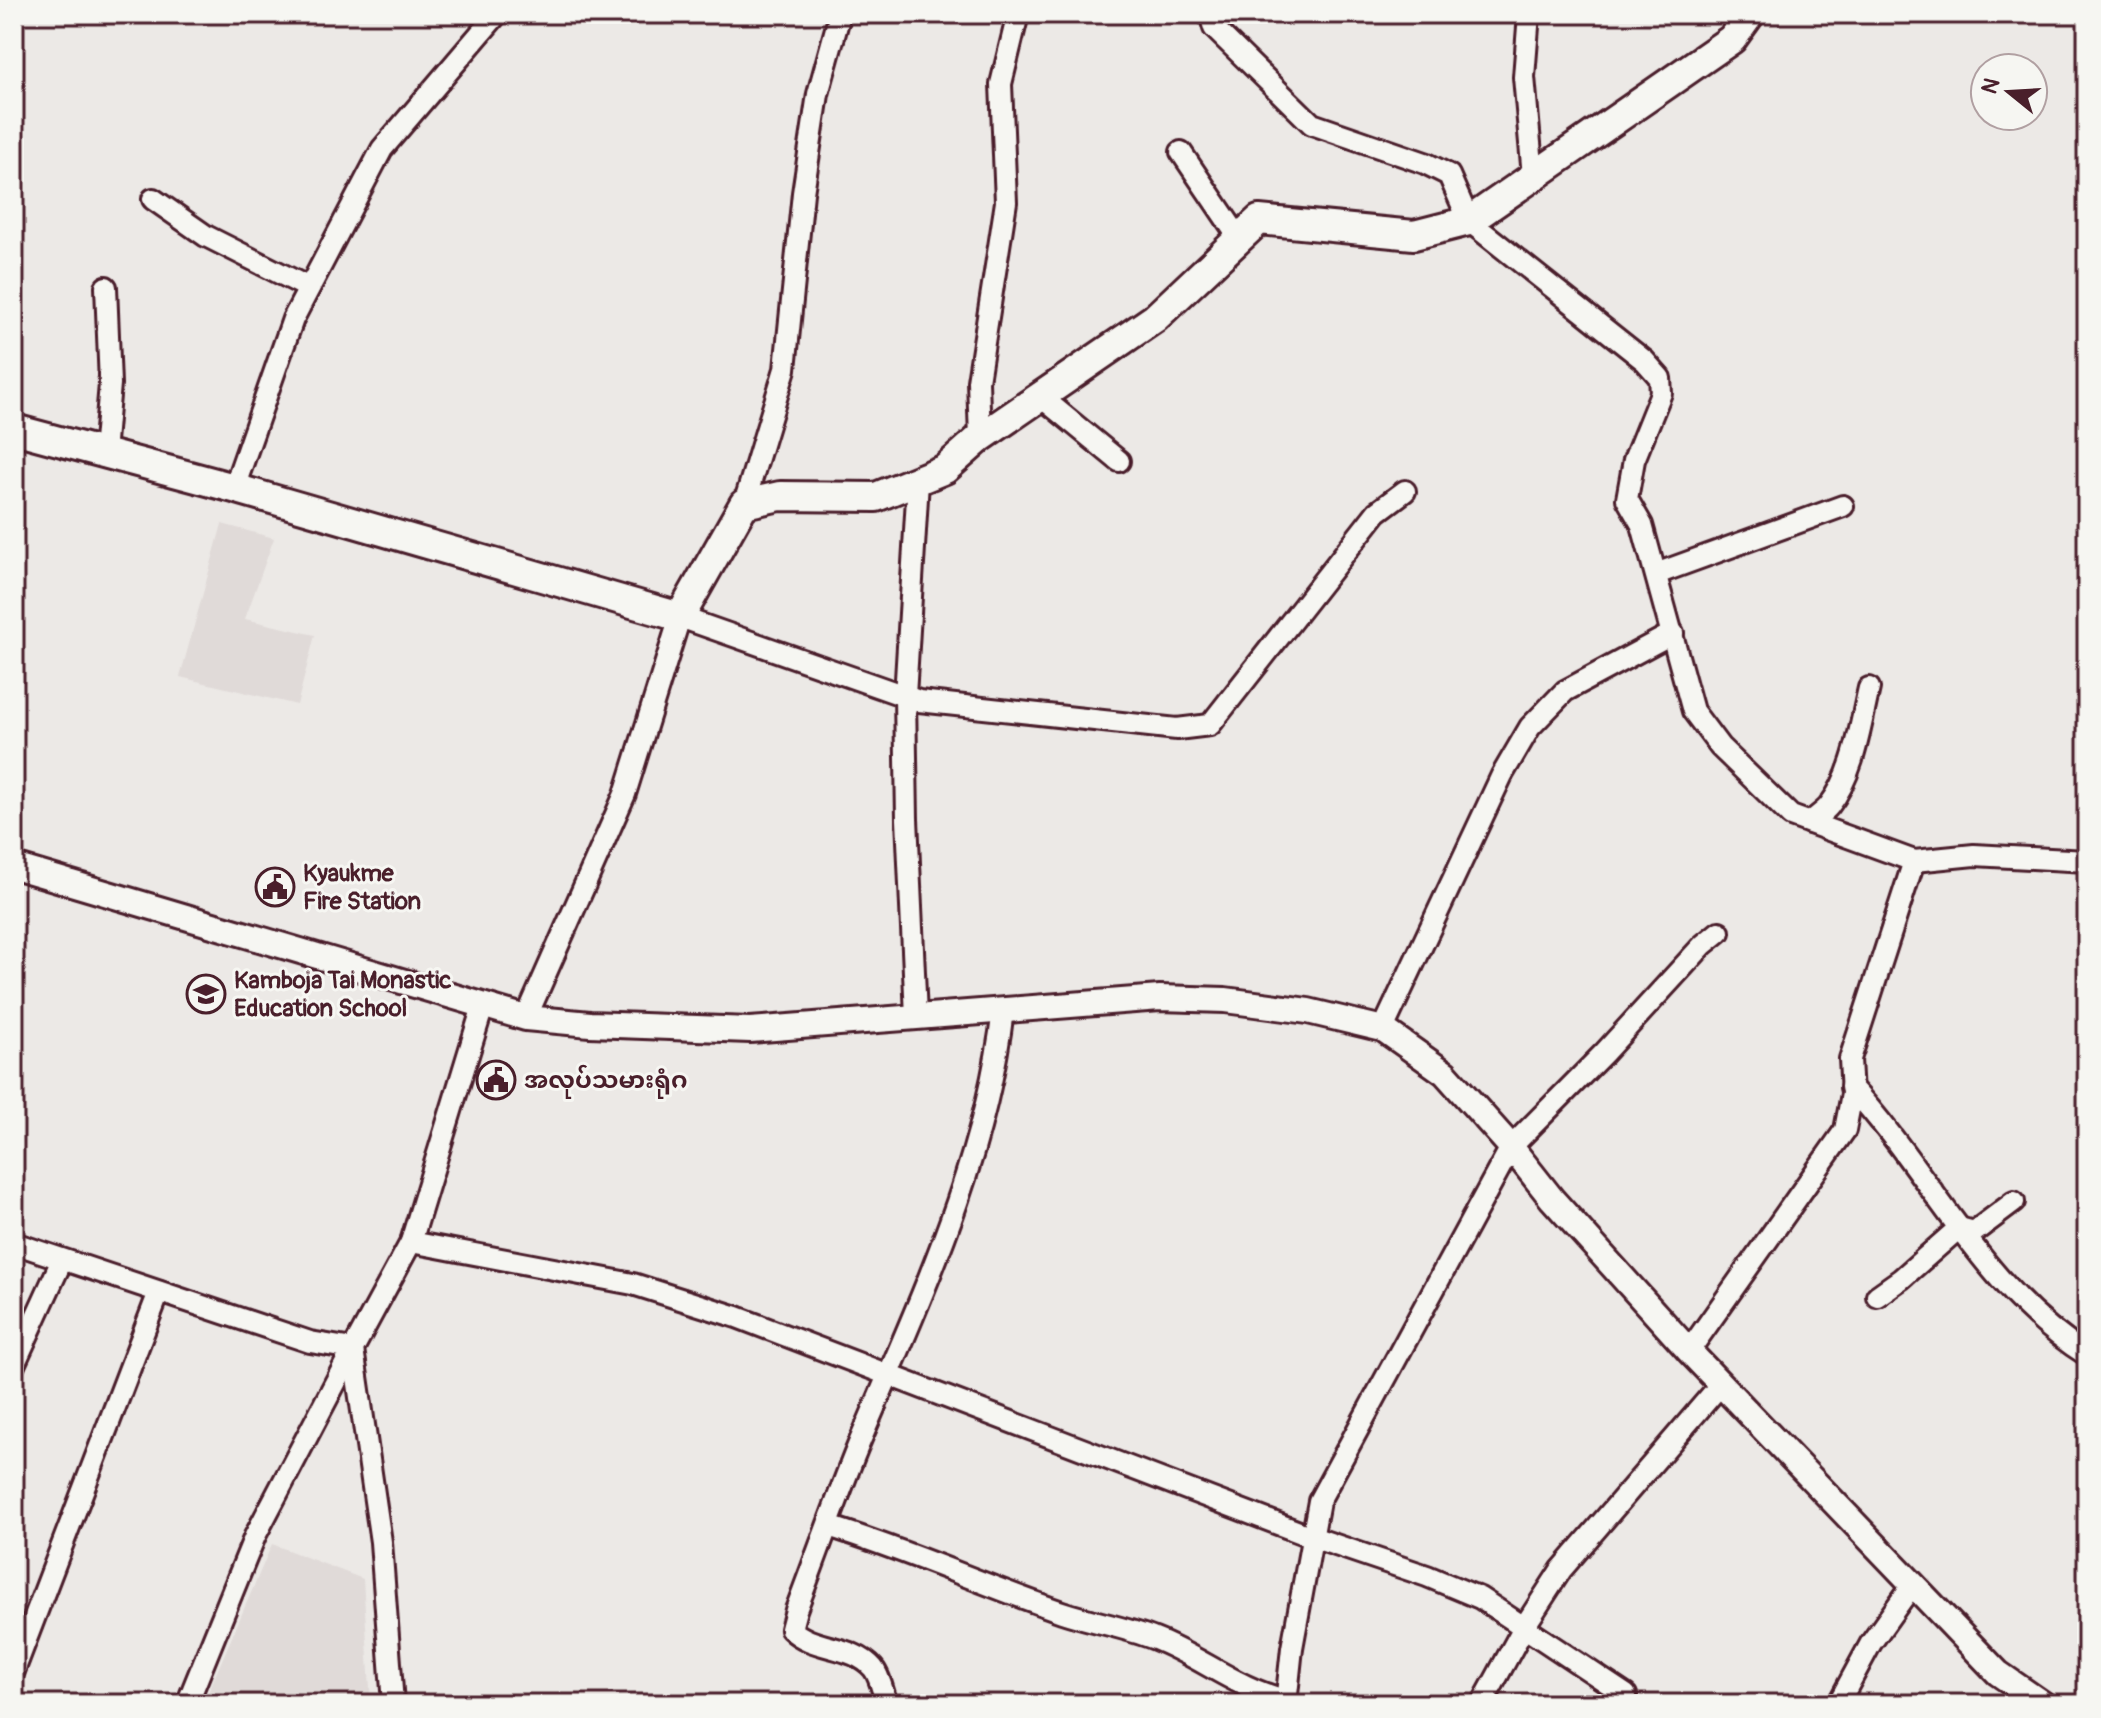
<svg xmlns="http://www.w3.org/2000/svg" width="2101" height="1718" font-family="Pangolin,'Noto Sans Myanmar',sans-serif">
<rect width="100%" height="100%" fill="#ece9e6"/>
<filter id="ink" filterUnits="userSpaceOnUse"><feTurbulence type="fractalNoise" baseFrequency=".0125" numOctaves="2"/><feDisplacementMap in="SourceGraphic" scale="16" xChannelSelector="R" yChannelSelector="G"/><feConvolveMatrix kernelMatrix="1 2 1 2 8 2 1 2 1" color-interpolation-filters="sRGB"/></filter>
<g filter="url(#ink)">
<g fill="#e0dad8">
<polygon points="222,524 274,538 245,619 315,635 297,705 180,677"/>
<polygon points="272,1544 363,1579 371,1704 203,1704"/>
</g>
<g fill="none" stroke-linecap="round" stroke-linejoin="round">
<g stroke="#4a1f2b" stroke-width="26">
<g id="minor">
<polyline points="1210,14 1214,28 1312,124 1425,163 1449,175 1469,221 1645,361 1660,378 1661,393 1634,460 1627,499 1642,525 1693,711 1720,747 1791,816 1914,861 1974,855 2087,861"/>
<polyline points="1529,14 1524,77 1533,176"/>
<polyline points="1181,152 1239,238"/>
<polyline points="153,199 206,236 309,288"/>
<polyline points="1040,396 1119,461"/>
<polyline points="980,438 978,381 1006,202 1001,84 1018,14"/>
<polyline points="104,453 110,384 106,287"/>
<polyline points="234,488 293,319 382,149 497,14"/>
<polyline points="744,504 785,369 803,193 818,94 840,14"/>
<polyline points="1656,574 1843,506"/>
<path d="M 1810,823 C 1816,817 1824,812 1829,806 C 1854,774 1860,727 1869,688"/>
<polyline points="916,1016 907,819 905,696 918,481"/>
<polyline points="526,1018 625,794 680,617 919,701 1177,729 1210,725 1377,512 1405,491"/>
<polyline points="1383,1029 1502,775 1530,727 1565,691 1673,633"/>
<path d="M 1851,1087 C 1932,1175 1983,1290 2087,1355"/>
<polyline points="411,1242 633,1284 737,1317 1312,1537 1427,1576 1480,1598 1626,1695"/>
<polyline points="14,1243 310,1342 353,1349 255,1536 187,1704"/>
<polyline points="1877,1296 1901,1279 1959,1228 1974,1232 2014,1202"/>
<polyline points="1689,1351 1845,1130 1852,1094 1850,1059 1914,861"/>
<polyline points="14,1365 62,1260"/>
<path d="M 828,1526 C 907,1550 983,1585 1062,1612 C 1092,1622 1125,1627 1155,1639 C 1201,1657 1239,1690 1287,1700"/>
<polyline points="14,1671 159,1292"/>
<polyline points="393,1704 381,1542 353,1349 411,1242 483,1006"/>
<path d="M 887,1704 C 883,1693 880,1676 873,1668 C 852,1644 813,1651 791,1629 L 796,1610 C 817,1555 836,1500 858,1446 C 918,1303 985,1165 1003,1010"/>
<polyline points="1286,1704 1292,1648 1319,1501 1511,1147 1604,1053 1703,945 1719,932"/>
<polyline points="1482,1704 1524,1627 1561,1570 1721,1384"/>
<polyline points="1838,1704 1871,1643 1913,1584"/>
</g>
</g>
<g stroke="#4a1f2b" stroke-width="30">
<polyline id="tertiary" points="14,866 526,1018 590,1024 750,1030 1160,998 1225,1000 1308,1011 1383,1029 1445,1073 1511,1147 1552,1199 1689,1351 1998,1673 2043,1704"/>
</g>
<g stroke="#4a1f2b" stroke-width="34">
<polyline id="secondary" points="14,429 234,488 680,617 744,504 780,496 876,497 945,469 980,438 1155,318 1259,220 1414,235 1469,221 1732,39 1750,14"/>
</g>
<use href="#minor" stroke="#f6f6f2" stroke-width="20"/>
<use href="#tertiary" stroke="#f6f6f2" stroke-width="24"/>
<use href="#secondary" stroke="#f6f6f2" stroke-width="28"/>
</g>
</g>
<defs>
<g id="civic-ring" transform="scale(2)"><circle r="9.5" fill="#f6f6f2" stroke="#4a1f2b" stroke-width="1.5"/><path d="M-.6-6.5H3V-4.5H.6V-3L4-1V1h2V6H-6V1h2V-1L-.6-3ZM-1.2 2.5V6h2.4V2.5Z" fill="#4a1f2b"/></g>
<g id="school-ring" transform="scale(2)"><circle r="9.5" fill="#f6f6f2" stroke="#4a1f2b" stroke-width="1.5"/><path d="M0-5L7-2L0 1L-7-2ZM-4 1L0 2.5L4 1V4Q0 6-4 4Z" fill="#4a1f2b"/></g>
</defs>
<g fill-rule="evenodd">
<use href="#civic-ring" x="275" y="887"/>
<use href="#school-ring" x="206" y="994"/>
<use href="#civic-ring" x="496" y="1080"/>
</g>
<g text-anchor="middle" stroke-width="6" stroke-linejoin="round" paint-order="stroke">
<g font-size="24" font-weight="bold" fill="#4a1f2b" stroke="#f6f6f2" text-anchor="start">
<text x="303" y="881">Kyaukme<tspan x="303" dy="28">Fire Station</tspan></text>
<text x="234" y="988">Kamboja Tai Monastic<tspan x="234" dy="28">Education School</tspan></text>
<text x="524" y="1088">အလုပ်သမားရုံဂ</text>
</g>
</g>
<rect width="2101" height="1718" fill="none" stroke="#f6f6f2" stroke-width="48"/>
<rect x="24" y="24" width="2053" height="1670" fill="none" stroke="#4a1f2b" stroke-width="3" filter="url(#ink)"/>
<g transform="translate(2009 92) rotate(288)"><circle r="38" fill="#f6f6f2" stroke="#b1a0a2" stroke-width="2"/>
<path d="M0-6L14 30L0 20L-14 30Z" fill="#4a1f2b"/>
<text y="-12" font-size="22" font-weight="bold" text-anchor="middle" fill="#4a1f2b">N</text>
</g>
</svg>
